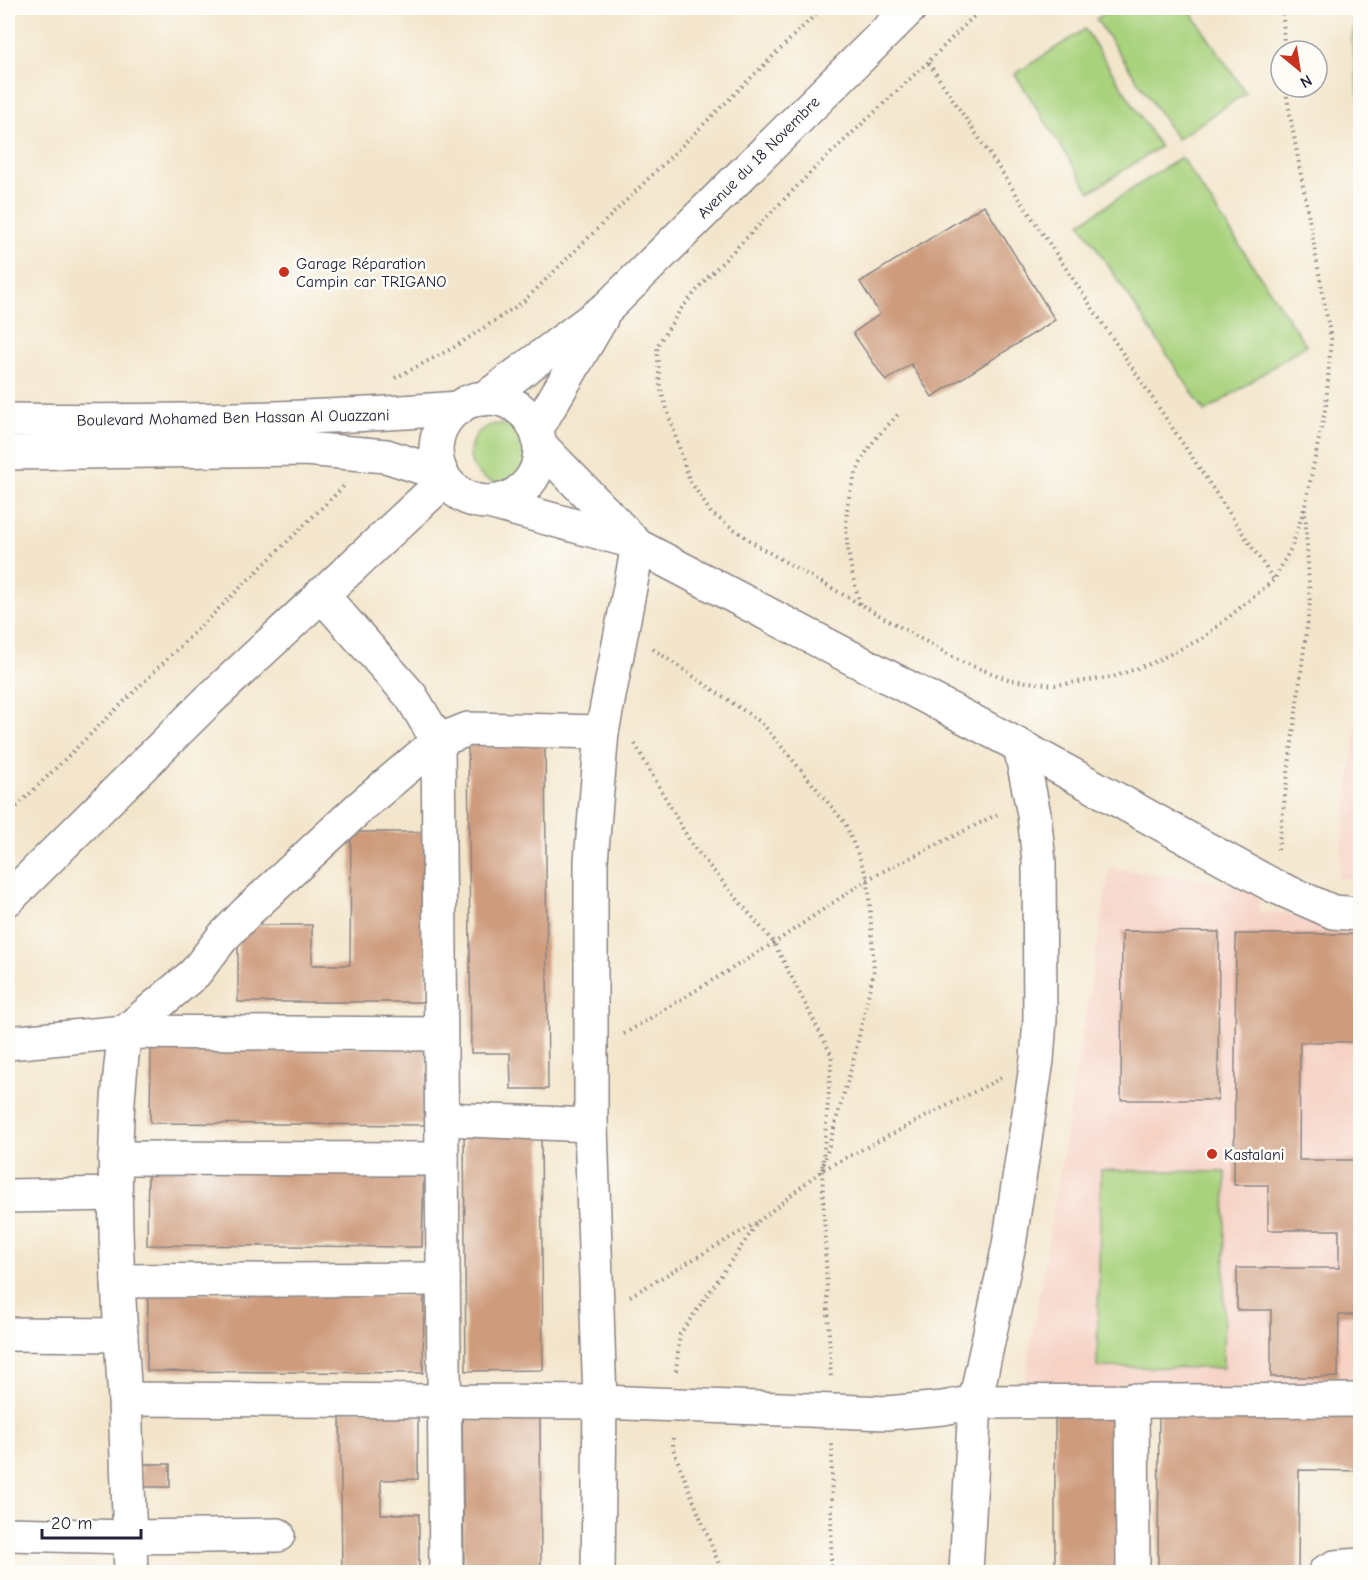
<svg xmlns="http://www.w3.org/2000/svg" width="1368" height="1580" font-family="'Comic Neue',sans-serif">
<rect width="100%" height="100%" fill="#fdfcf7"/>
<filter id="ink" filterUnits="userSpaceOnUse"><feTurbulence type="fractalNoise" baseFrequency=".0167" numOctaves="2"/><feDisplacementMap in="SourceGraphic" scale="12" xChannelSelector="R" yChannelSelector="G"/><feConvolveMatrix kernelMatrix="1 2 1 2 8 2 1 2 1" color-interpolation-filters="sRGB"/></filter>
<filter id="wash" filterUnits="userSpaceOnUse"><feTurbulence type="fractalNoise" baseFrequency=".008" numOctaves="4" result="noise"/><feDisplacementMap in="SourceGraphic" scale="24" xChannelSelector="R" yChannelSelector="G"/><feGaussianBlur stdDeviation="1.35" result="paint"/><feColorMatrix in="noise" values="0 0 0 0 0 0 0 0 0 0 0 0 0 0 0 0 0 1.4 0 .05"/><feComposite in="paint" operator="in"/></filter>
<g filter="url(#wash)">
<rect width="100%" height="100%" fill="#f3e5cb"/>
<g fill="#f6d2c5">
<polygon points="1360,697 1360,878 1338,879"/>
<polygon points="1110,868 1261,888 1258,912 1360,916 1360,1393 1023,1392"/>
</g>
<g fill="#a9d27d" stroke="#667a5c" stroke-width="1.5">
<polygon points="1114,8 1188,8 1246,93 1177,139 1096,19"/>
<polygon points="1357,8 1360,8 1360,105 1352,41"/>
<polygon points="1085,29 1160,147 1090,192 1015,74"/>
<polygon points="1181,157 1306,345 1205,412 1080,223"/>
<circle cx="499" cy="453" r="29"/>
<polygon points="1101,1170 1226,1172 1223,1368 1097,1367"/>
</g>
<g id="blocks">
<g fill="#ce9b7d">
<polygon points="984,205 1055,320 932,397 911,364 886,381 853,333 880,314 860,282"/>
<polygon points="545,742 548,1089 511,1089 510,1053 471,1053 468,743"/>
<polygon points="351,832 427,832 426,1002 238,1002 238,925 312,925 312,965 350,965"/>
<polygon points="1122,931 1219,932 1218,1100 1121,1100"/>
<polygon points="1236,934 1360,934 1360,1042 1300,1042 1299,1160 1360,1160 1360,1315 1339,1315 1338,1377 1271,1377 1271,1310 1237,1310 1237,1268 1339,1268 1339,1230 1268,1230 1268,1185 1234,1185"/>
<polygon points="151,1046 427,1048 426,1125 150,1123"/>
<polygon points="541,1129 543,1370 466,1371 464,1130"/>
<polygon points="148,1167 424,1170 422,1247 147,1245"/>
<polygon points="148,1293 424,1296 423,1373 147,1371"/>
<polygon points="1159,1401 1360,1401 1360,1471 1299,1470 1298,1572 1158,1572"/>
<rect x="1055" y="1402" width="69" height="170"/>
<polygon points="418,1409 418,1479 381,1480 381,1514 419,1514 419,1572 342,1572 340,1410"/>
<polygon points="540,1414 541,1572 464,1572 462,1415"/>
<polygon points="141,1464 170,1464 170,1487 142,1487"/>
</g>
</g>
</g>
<g filter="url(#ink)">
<use href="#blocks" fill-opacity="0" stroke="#8a8483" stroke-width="1.5"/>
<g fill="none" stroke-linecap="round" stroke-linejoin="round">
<g stroke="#8a8483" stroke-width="36">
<g id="street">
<polyline points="540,445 638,546 1020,746 1274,886 1333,912 1360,914"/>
<polyline points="489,502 630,541"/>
<polyline points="321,594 411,696 438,741 446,1572"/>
<path d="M 602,732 L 468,729 L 438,741 L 359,808 L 247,912 L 222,938 L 195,973 L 125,1032 C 108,1153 117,1277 125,1399 L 600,1402 L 887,1413 L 943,1408 L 975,1402 L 1360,1400"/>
<polyline points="8,899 207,702 445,480"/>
<polyline points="8,1043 125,1032 439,1034"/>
<polyline points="443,1119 591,1125"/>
<polyline points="115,1158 442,1159"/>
<polyline points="8,1196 116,1194"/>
<polyline points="118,1281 443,1279"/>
<polyline points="8,1334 121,1335"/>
<polyline points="125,1399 131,1572"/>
<polyline points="1132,1400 1133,1572"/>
<polyline points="8,1534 130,1537 278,1535"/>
<polyline points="598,1572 600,1402 591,1125 591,861 602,732 638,546"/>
<polyline points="966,1572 975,1402 1009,1245 1037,1060 1040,1019 1039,862 1034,814 1020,746"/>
<polyline points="1325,1572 1335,1567 1360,1565"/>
</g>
</g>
<g stroke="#8a8483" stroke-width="36">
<g id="secondary">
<circle cx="488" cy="450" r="52"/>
<polyline points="484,399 608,307 910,8"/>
<path d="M 8,420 C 157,422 309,420 459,408"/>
<polyline points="536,430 601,319"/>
<polyline points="8,453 305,449 386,456 442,474"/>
</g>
</g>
<g stroke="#8a8483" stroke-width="4" stroke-dasharray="1.5 4.5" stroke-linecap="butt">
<polyline points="982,8 928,62 1274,580"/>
<polyline points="1283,8 1284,51"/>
<polyline points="928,62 814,169 707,278 681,309 657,346 660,387 689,479 711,513 761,548 962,662 1010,680 1055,685 1113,677 1152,663 1203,638 1274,580 1292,546 1305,506 1326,405 1331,339 1285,87"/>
<polyline points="395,378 453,348 523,302 822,8"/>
<path d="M 860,604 C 845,548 836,505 867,451 C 875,437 889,425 900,412"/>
<polyline points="653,649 762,723 845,823 868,879 874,970 854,1058 822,1170"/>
<polyline points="635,744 692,845 774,943 832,1056 822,1170 831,1380"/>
<polyline points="8,815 344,486"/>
<polyline points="1278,850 1310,603 1305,509"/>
<polyline points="624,1034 774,943 868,879 1000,813"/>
<polyline points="630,1296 756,1223"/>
<polyline points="676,1371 680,1334 759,1221 822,1170 1001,1078"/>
<polyline points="673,1438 673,1449 722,1572"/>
<polyline points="831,1572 832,1444"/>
</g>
<use href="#street" stroke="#fff" stroke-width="33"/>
<use href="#secondary" stroke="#fff" stroke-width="33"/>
</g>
</g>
<g fill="#c8321e" stroke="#fdfcf7" stroke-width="2">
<circle cx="284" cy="272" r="6"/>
<circle cx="1212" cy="1154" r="6"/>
</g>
<g text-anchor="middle" stroke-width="5" stroke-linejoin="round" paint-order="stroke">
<g font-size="16" fill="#22223b" stroke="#fdfcf7">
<text transform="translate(758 157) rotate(-45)" y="6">Avenue du 18 Novembre</text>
<text transform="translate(233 417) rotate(-1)" y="6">Boulevard Mohamed Ben Hassan Al Ouazzani</text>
</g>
<g font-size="16" fill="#22223b" stroke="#fdfcf7" text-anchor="start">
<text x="296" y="269">Garage Réparation<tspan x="296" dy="18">Campin car TRIGANO</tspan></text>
<text x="1224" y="1160">Kastalani</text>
</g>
</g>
<rect width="1368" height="1580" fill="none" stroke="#fdfcf7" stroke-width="30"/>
<g transform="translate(1299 69) rotate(150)"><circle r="28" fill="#fdfcf7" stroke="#a5a5ac" stroke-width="1.5"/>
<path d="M0-4.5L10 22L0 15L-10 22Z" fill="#c8321e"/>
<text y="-9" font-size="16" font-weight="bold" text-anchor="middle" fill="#22223b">N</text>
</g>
<path d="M42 1529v9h99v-9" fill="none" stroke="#22223b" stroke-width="3"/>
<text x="51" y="1529" font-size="18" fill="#22223b" stroke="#fdfcf7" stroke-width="4.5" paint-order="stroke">20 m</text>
</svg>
